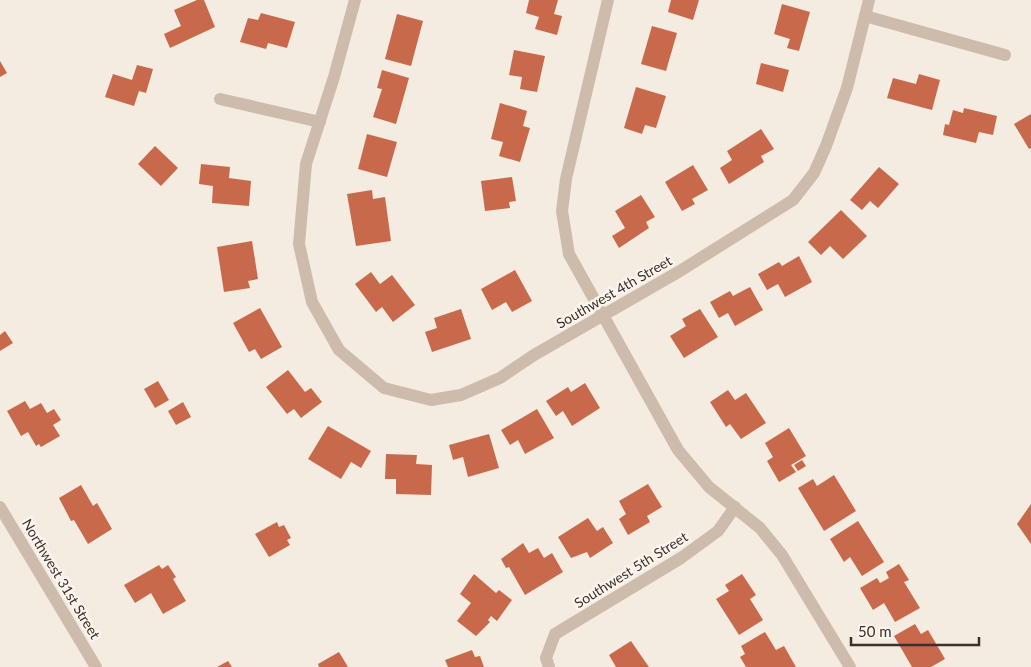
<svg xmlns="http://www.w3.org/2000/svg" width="1031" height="667" font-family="Lato,sans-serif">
<rect width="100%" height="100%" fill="#f4ebe1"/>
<g fill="#c8694b">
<polygon points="197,0 204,0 215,27 170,48 164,34 181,26 174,10"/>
<polygon points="529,0 558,0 554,14 562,16 557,35 535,29 539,17 526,13"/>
<polygon points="671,0 699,0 693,20 668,12"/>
<polygon points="782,4 810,12 799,51 787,48 790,39 774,34"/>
<polygon points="261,13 295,22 287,48 268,43 266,49 240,42 248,18 258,20"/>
<polygon points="397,14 423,21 411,66 385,59"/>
<polygon points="652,26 677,33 666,71 641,64"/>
<polygon points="514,50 545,56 537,92 520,89 522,77 509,75"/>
<polygon points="0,61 7,73 0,77"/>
<polygon points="761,63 789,70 783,92 756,84"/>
<polygon points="137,65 153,69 146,93 139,91 134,106 105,97 113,74 132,80"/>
<polygon points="382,70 409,78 396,124 373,117 382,89 377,88"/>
<polygon points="919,74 940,80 932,110 887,98 893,78 916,84"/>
<polygon points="636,87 666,96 656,128 645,125 642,134 624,128"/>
<polygon points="500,103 527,111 523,126 530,128 520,162 499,156 503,142 491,139"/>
<polygon points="964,108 997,116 993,135 979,132 976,143 943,135 945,124 949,125 953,110 963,113"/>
<polygon points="1031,114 1031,148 1029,149 1014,124"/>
<polygon points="761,129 774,149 761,156 764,162 729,184 720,168 732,160 727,151"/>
<polygon points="367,134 397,142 387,177 358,169"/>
<polygon points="155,146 178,168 161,186 138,164"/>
<polygon points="201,164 230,167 229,178 251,181 249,206 212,203 213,186 199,184"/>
<polygon points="693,165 708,190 692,199 695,204 682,211 665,182"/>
<polygon points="879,167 899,184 878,208 870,201 862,210 850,200"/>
<polygon points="512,177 516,201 509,202 510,208 485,211 481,181"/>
<polygon points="372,190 373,199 385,197 391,241 356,246 347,194"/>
<polygon points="641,195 655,217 646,222 649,228 619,248 612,236 625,228 615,211"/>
<polygon points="841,210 867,236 843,259 830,246 821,255 808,242"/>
<polygon points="252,241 258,279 248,281 250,288 224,292 217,247"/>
<polygon points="799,256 812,282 785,297 778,284 767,290 758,274 779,262 782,266"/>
<polygon points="515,270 532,301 512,312 506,302 492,310 481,289"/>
<polygon points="371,272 380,284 392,275 415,305 393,322 382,307 376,312 355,284"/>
<polygon points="750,287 763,310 735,326 728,313 719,318 710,302 730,291 733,296"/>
<polygon points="260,308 282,347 261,359 255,349 249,352 233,323"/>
<polygon points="461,309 471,339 432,352 425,332 437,328 434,318"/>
<polygon points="700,309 718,337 684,358 670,336 686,326 682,319"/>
<polygon points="5,331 13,343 0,351 0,335"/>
<polygon points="288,370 305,392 311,388 322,402 301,418 294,409 287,414 266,387"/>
<polygon points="158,381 169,400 155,408 144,389"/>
<polygon points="585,383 600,408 572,426 563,411 556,416 546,401 568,387 571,392"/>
<polygon points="728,390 735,400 746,393 766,423 741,439 730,424 726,427 710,402"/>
<polygon points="25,401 30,409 41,403 47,413 54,409 61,420 53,425 60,436 41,447 39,444 36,446 28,432 21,436 7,411"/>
<polygon points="183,402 191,417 176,425 168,411"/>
<polygon points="537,409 554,438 525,454 518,440 510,445 501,430"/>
<polygon points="328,426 371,451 361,468 351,462 341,479 308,459"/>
<polygon points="789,428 806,456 791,465 796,472 779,482 767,461 773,457 765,443"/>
<polygon points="489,434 499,468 468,477 463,457 453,460 449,445"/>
<polygon points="386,454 417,455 416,464 432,465 431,495 396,494 396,479 385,479"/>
<polygon points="802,460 806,466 798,471 794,465"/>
<polygon points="834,475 856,511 824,531 798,488 813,479 817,486"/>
<polygon points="648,484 662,507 647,516 650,522 628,535 619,519 626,514 619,501"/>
<polygon points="81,485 93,506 97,503 112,529 88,544 74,520 71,521 59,498"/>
<polygon points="1031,504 1031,544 1017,524"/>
<polygon points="588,518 597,531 603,527 613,543 590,558 587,552 571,558 558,537"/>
<polygon points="858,521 884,562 862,576 850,557 844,562 830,539"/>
<polygon points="277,522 279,527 284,525 291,538 287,540 290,545 269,557 255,534"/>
<polygon points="523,543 529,553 538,548 544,558 552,553 563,572 525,595 509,567 506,568 501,559"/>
<polygon points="899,564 909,580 904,582 920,608 895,622 884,603 873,610 860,588 877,578 880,583 889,578 886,572"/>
<polygon points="159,565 162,569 168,565 176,577 173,579 186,601 163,614 151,593 135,603 124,585"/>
<polygon points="474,574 496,593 499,590 512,600 497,621 491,616 488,620 490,622 476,636 457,621 471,603 460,594"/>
<polygon points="742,574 756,595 750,599 763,620 739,635 716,599 729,591 725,585"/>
<polygon points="915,624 921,634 928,630 945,659 931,667 912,667 894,636"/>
<polygon points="765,632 776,650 784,646 796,667 746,667 740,657 745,654 741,646"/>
<polygon points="631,641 642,657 649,667 616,667 609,655"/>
<polygon points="472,650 475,657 480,656 484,667 448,667 445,660"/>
<polygon points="339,652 348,667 319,667 318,664"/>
<polygon points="228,661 232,667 217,667"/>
</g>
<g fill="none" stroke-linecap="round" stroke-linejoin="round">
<g stroke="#cdbbac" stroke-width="12">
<polyline points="355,0 334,77 306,164 299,244 312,302 339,350 384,388 431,400 461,395 500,378 534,355 680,271 793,200 814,173 826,146 847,88 869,0"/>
<polyline points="608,0 566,179 562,211 569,254 678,450 709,487 760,528 782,555 850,667"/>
<polyline points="865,16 1005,55"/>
<polyline points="220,99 320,122"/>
<polyline points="0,507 96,667"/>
<polyline points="549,667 546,658 555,634 681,558 718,531 735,507"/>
</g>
</g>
<g text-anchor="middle" stroke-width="5" stroke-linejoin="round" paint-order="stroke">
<g font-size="14" fill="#3b302b" stroke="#fbf5ee">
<text transform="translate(614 292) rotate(-30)" y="5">Southwest 4th Street</text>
<text transform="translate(631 570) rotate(-32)" y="5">Southwest 5th Street</text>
<text transform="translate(61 579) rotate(59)" y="5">Northwest 31st Street</text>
</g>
</g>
<path d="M851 637v8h128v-8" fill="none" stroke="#3b302b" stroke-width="2.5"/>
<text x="858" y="637" font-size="15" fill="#3b302b" stroke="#fbf5ee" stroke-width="4" paint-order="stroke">50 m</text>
</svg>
